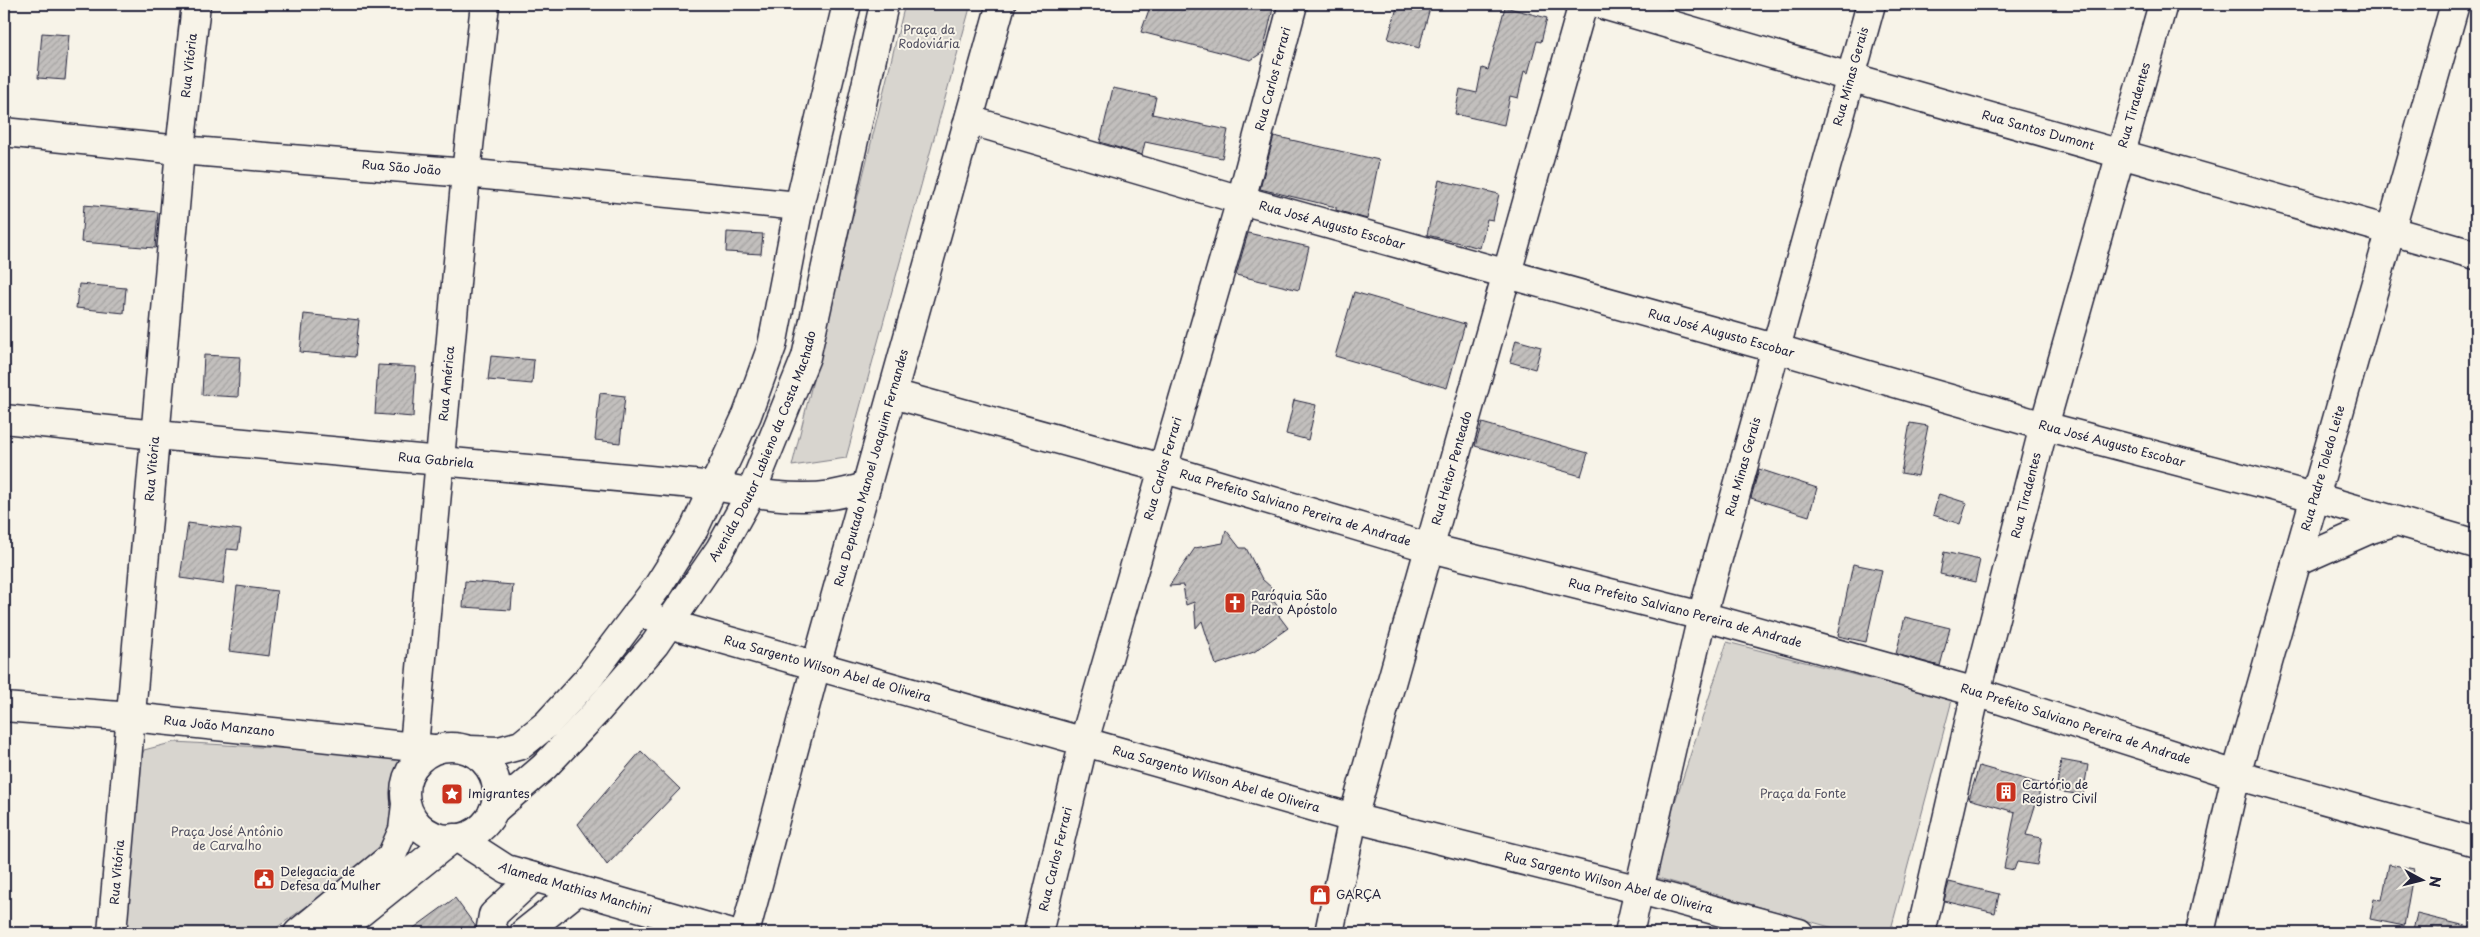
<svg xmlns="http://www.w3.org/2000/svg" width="2480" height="937" font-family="'Playpen Sans',sans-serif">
<defs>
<pattern id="building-hatch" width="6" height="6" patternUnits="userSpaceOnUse" patternTransform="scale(1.25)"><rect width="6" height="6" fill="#c2bfbd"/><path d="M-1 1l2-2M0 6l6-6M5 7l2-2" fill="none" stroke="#a6a4a3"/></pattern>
</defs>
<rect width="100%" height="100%" fill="#f7f3e8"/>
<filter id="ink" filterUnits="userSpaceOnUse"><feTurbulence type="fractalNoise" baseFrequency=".02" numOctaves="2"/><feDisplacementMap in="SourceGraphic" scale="10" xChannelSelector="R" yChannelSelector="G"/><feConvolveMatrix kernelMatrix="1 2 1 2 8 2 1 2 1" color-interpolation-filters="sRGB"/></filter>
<g filter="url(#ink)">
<g fill="#d8d5cf" stroke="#7d7c85">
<polygon points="905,4 971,4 846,458 792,466"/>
<polygon points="1727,642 1952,700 1890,933 1851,933 1651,876"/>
<polygon points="175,742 395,755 402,764 395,837 382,853 269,933 122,933 137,765 144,750"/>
</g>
<g fill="url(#building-hatch)" stroke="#22223b">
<polygon points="1151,4 1274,4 1263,52 1251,60 1141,32"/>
<polygon points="1398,4 1431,4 1419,48 1388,39"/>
<polygon points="1505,7 1547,18 1541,42 1537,41 1528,73 1524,71 1518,98 1510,96 1504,125 1455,114 1460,89 1477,93 1482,68 1488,70"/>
<polygon points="42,33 69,35 65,80 38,78"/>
<polygon points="1113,88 1156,97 1152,114 1228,130 1222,158 1145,142 1142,155 1100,142"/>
<polygon points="1274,136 1379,160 1367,219 1336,210 1336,207 1260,189"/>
<polygon points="1439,180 1499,194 1493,220 1487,219 1480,248 1427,235"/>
<polygon points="84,205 158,212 155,248 81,242"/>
<polygon points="727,232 763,234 761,254 726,252"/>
<polygon points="1248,233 1309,247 1299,290 1236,275"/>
<polygon points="79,284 126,288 124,313 76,308"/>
<polygon points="1354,292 1465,324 1447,388 1335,356"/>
<polygon points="304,314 359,320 355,357 300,352"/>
<polygon points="1516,340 1541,347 1535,369 1510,362"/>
<polygon points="204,355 240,357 238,397 202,395"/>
<polygon points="491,356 534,360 532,384 488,380"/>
<polygon points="378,365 416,367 413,417 375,414"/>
<polygon points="600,393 625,396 620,443 595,440"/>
<polygon points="1294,400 1316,405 1308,440 1286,434"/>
<polygon points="1482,423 1588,453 1581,476 1475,446"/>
<polygon points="1910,423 1928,426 1918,476 1901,473"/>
<polygon points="1759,469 1817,488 1809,516 1751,498"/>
<polygon points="1939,494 1967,503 1960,524 1933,515"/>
<polygon points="188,523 241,530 238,550 227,549 223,584 180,578"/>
<polygon points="1226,530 1240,548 1246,548 1262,579 1272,588 1268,594 1280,609 1279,616 1288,628 1254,652 1216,665 1202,621 1196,628 1194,602 1186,605 1183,585 1169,586 1195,548 1223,543"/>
<polygon points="1944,552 1980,560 1975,582 1940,574"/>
<polygon points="1853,564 1882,570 1866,642 1838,636"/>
<polygon points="465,581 513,585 511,610 463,607"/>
<polygon points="237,586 277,591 269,656 229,651"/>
<polygon points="1905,617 1950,628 1940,666 1896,654"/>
<polygon points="641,751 680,789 607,865 578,824"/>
<polygon points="2061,760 2088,765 2083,795 2056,791"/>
<polygon points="1979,766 2042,784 2026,835 2042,838 2037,865 2017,862 2014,870 2004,868 2015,812 1969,799"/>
<polygon points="2389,864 2414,869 2404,926 2370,919 2374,899 2382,900"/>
<polygon points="1949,882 1999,894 1995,913 1944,901"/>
<polygon points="455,898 476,927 477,933 407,933"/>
<polygon points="2417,914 2470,927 2469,933 2412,933"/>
</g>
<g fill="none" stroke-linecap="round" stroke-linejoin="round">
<g stroke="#22223b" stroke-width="31">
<g id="minor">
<path id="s1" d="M 1600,4 L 1850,77 L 2476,255"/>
<path id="s2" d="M 969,120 L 1241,200 L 1774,348 L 2044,426 L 2314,497 L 2476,544"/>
<path id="s3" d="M 4,132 L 180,150 L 466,173 L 799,206"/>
<path id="s4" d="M 893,394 L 1162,468 L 1430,548 L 1702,616 L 1976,692 L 2236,775 L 2476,842"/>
<path id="s5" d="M 4,419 L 156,435 L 715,486 C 753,493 793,501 832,495 C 843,493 855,490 866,487"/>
<polyline points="2296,562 2368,530 2396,521"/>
<path id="s6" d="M 638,612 L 669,624 L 1353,818 L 1640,890 L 1799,933"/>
<path id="s7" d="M 4,707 L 132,717 L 433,749"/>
<path id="s8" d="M 416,763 L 414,746 L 466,173 L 485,4"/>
<path id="s9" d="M 112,933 L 180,150 L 196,4"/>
<polyline points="495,933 491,927 493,915 534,877"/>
<polyline points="524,933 578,890"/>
<path id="s10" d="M 1038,933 L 1084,741 L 1241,200 L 1293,4"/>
<path id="s11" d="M 1329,933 L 1353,818 L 1583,4"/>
<path id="s12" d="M 1629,933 L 1702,616 L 1871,4"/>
<path id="s13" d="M 1921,933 L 1976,692 L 2044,426 L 2163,4"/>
<path id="s14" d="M 2200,933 L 2236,775 L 2455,4"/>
</g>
</g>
<g stroke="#22223b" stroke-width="31">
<g id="major">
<circle cx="451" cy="793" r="46"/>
<polyline points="469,750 499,751 521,745 547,724 588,679 658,586 694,529 747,415 772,346 799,206 847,4"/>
<path id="s15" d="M 493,811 L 544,767 L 597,711 L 655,644 L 720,549 L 751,493 L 806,357 L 884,4"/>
<path id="s16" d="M 458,838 L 506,869 L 728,933"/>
<polyline points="298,933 391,857 403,830 406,804"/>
<polyline points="335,933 453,838"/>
<path id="s17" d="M 745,933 L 816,666 L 1001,4"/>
</g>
</g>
<use href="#minor" stroke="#f7f3e8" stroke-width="28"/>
<use href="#major" stroke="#f7f3e8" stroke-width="28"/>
</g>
</g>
<defs>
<g id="church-square" transform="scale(1.125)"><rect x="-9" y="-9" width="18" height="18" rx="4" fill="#c8321e" stroke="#f7f3e8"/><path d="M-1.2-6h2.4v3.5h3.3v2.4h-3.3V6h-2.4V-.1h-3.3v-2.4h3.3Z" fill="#fff"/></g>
<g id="building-square" transform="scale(1.125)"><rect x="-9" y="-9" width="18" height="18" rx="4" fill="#c8321e" stroke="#f7f3e8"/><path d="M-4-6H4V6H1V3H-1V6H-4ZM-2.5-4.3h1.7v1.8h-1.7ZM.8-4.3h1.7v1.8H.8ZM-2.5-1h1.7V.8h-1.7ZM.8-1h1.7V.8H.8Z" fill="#fff"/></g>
<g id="sight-square" transform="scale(1.125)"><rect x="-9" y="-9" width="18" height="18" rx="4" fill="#c8321e" stroke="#f7f3e8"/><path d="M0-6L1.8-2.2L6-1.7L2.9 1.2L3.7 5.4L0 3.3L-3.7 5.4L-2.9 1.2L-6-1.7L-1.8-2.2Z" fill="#fff"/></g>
<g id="civic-square" transform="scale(1.125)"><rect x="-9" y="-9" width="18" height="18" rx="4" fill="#c8321e" stroke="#f7f3e8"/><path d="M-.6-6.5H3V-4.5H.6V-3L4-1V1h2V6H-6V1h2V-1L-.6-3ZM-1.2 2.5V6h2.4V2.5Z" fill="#fff"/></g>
<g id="shop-square" transform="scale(1.125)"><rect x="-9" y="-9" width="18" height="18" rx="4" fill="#c8321e" stroke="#f7f3e8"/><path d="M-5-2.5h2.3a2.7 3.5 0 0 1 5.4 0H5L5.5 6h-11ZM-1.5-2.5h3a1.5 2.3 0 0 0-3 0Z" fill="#fff"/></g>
</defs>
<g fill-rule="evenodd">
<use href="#church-square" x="1235" y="603"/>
<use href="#building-square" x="2006" y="792"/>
<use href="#sight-square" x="452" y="794"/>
<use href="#civic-square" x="264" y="879"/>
<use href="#shop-square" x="1320" y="895"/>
</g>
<g text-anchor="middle" stroke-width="4" stroke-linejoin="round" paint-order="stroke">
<g font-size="12" fill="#504f60" stroke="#f7f3e8">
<text x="929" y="34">Praça da<tspan x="929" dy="14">Rodoviária</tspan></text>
<text x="1803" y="798">Praça da Fonte</text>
<text x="227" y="836">Praça José Antônio<tspan x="227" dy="14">de Carvalho</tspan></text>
</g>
<g font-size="12" fill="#22223b" stroke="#f7f3e8">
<text dy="4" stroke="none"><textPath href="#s9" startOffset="871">Rua Vitória</textPath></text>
<text dy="4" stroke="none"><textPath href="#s12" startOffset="885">Rua Minas Gerais</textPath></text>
<text dy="4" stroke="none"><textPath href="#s10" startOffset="886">Rua Carlos Ferrari</textPath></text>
<text dy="4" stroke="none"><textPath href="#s13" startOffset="855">Rua Tiradentes</textPath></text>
<text dy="4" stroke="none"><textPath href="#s1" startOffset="456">Rua Santos Dumont</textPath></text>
<text dy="4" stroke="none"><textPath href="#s3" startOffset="399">Rua São João</textPath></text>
<text dy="4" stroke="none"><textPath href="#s2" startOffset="378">Rua José Augusto Escobar</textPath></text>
<text dy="4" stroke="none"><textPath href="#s2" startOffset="782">Rua José Augusto Escobar</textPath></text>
<text dy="4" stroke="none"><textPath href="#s8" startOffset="381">Rua América</textPath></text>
<text dy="4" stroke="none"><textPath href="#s2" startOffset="1188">Rua José Augusto Escobar</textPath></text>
<text dy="4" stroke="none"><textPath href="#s15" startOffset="460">Avenida Doutor Labieno da Costa Machado</textPath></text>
<text dy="4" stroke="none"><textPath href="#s5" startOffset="434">Rua Gabriela</textPath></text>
<text dy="4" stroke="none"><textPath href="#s12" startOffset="480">Rua Minas Gerais</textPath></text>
<text dy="4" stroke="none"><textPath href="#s14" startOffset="481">Rua Padre Toledo Leite</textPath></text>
<text dy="4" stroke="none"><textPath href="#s9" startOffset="466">Rua Vitória</textPath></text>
<text dy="4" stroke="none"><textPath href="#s17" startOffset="482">Rua Deputado Manoel Joaquim Fernandes</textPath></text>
<text dy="4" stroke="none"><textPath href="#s10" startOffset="481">Rua Carlos Ferrari</textPath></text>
<text dy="4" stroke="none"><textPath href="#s11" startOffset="481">Rua Heitor Penteado</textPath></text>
<text dy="4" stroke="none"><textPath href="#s13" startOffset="450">Rua Tiradentes</textPath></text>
<text dy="4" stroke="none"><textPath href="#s4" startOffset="418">Rua Prefeito Salviano Pereira de Andrade</textPath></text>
<text dy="4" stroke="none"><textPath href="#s4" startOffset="822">Rua Prefeito Salviano Pereira de Andrade</textPath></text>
<text dy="4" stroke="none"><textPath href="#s6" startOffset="198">Rua Sargento Wilson Abel de Oliveira</textPath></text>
<text dy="4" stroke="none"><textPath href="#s4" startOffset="1228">Rua Prefeito Salviano Pereira de Andrade</textPath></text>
<text dy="4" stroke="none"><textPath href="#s7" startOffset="216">Rua João Manzano</textPath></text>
<text dy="4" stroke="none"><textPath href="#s6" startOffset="602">Rua Sargento Wilson Abel de Oliveira</textPath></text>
<text dy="4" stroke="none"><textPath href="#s10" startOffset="76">Rua Carlos Ferrari</textPath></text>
<text dy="4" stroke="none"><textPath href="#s9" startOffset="61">Rua Vitória</textPath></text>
<text dy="4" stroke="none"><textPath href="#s6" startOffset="1008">Rua Sargento Wilson Abel de Oliveira</textPath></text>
<text dy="4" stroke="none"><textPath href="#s16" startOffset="129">Alameda Mathias Manchini</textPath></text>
</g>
<g font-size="12" fill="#22223b" stroke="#f7f3e8" text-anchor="start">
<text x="1251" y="600">Paróquia São<tspan x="1251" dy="14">Pedro Apóstolo</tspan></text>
<text x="2022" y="789">Cartório de<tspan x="2022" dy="14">Registro Civil</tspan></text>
<text x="468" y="798">Imigrantes</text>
<text x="280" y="876">Delegacia de<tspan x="280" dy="14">Defesa da Mulher</tspan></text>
<text x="1336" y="899">GARÇA</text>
</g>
</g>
<rect width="2480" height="937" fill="none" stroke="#f7f3e8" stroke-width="20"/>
<rect x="10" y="10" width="2460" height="917" fill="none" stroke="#22223b" stroke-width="2" filter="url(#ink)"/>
<g transform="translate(2422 880) rotate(97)" stroke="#f7f3e8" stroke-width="4" paint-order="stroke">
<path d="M0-4L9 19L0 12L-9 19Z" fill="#22223b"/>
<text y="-8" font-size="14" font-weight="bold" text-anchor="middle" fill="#22223b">N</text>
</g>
</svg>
